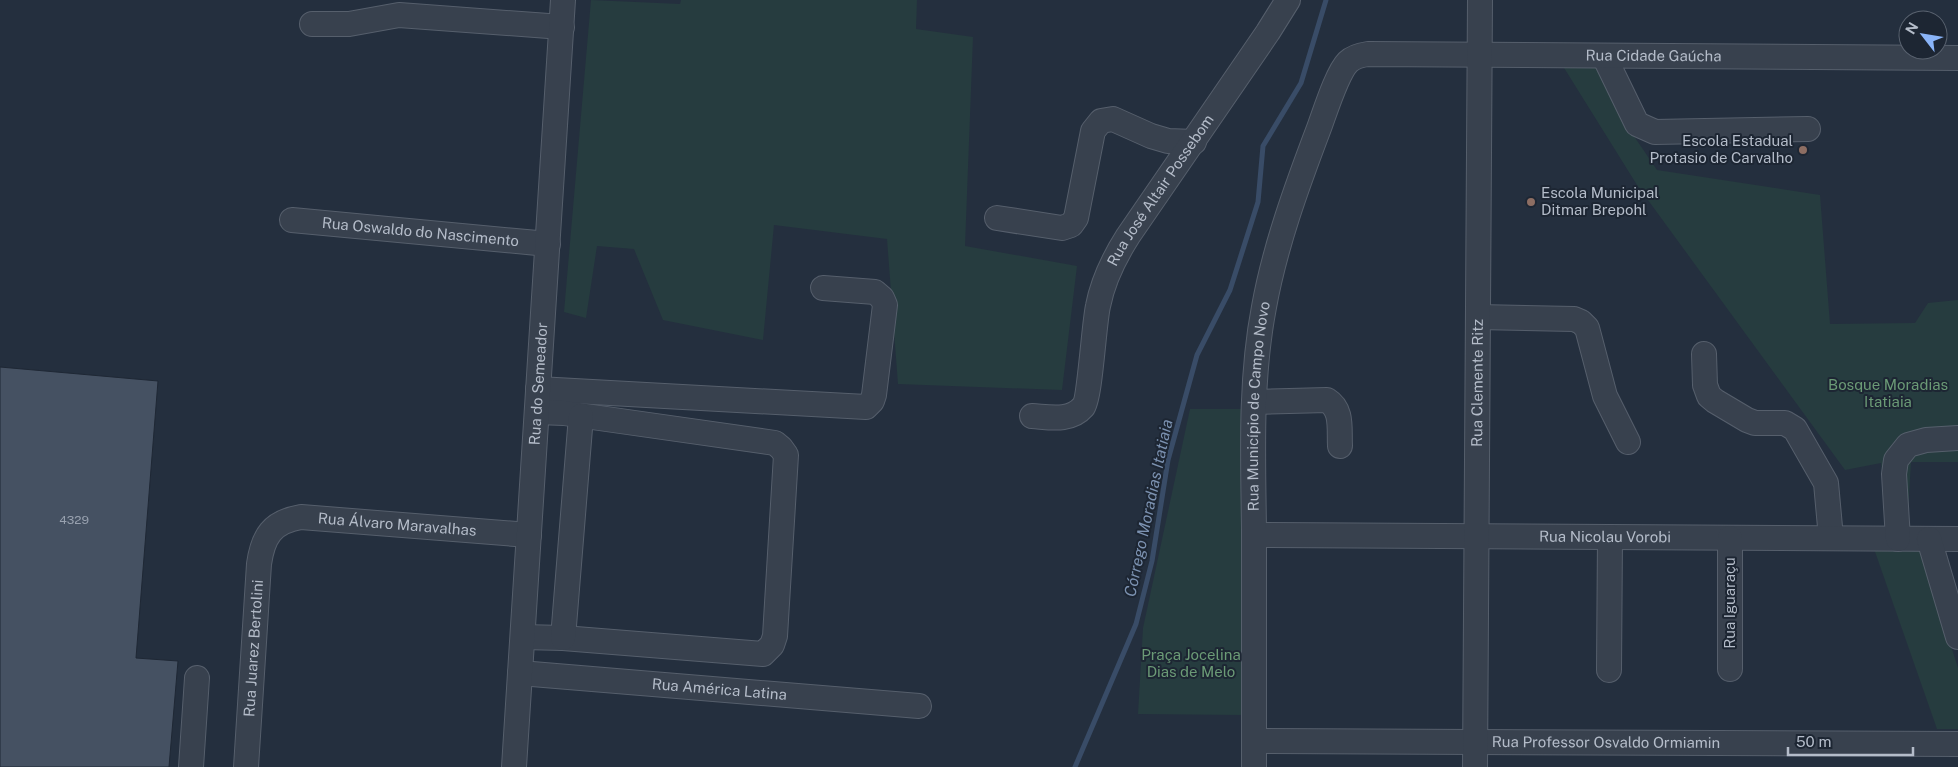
<svg xmlns="http://www.w3.org/2000/svg" width="1958" height="767" font-family="'Public Sans',sans-serif">
<rect width="100%" height="100%" fill="#242f3e"/>
<g fill="#263c3f">
<polygon points="591,0 680,4 681,0 917,0 916,29 973,37 965,246 1077,266 1062,390 898,384 887,239 774,225 763,340 663,320 634,249 597,246 586,318 564,312"/>
<polygon points="1593,60 1621,117 1657,170 1820,195 1830,324 1915,323 1928,303 1958,300 1958,462 1911,462 1908,513 1887,515 1881,463 1845,470 1637,185 1561,63"/>
<polygon points="1190,409 1241,409 1242,715 1138,714 1143,628"/>
<polygon points="1873,546 1920,548 1958,668 1958,729 1937,729"/>
</g>
<g fill="none" stroke-linecap="round" stroke-linejoin="round">
<polyline stroke="#394c67" stroke-width="5" points="1075,767 1136,624 1152,561 1168,460 1197,355 1230,290 1258,202 1263,146 1301,83 1326,0"/>
</g>
<polygon fill="#455162" stroke="#1f2835" points="0,367 158,381 136,658 178,661 169,767 0,767"/>
<g fill="none" stroke-linecap="round" stroke-linejoin="round">
<g stroke="#565f6c" stroke-width="26">
<g id="minor">
<polyline points="312,24 349,24 399,15 562,27"/>
<polyline points="1604,56 1637,124 1655,132 1808,129"/>
<polyline points="997,218 1062,228 1071,225 1076,218 1093,131 1101,121 1113,119 1151,136 1168,141 1194,142"/>
<path id="s1" d="M 292,220 L 548,244"/>
<polyline points="1478,317 1574,319 1581,322 1587,328 1605,396 1628,442"/>
<polyline points="1704,354 1705,385 1709,396 1715,401 1747,420 1755,423 1785,423 1795,429 1826,483 1831,538"/>
<polyline points="538,389 866,407 872,401 874,395 885,305 882,298 875,292 823,288"/>
<path d="M 1255,402 L 1327,400 C 1343,410 1339,428 1340,446"/>
<path id="s2" d="M 1032,416 C 1049,417 1070,422 1083,407 C 1090,399 1094,323 1098,306 C 1103,280 1114,258 1128,236 L 1268,32 L 1288,0"/>
<path id="s3" d="M 1254,535 L 1958,539"/>
<polyline points="1898,539 1894,474 1896,460 1908,445 1926,440 1958,438"/>
<polyline points="1929,539 1958,637"/>
<polyline points="523,637 563,638 763,654 772,645 775,636 786,455 781,448 775,443 564,413 537,412"/>
<polyline points="563,638 581,416"/>
<polyline points="1730,669 1730,538"/>
<polyline points="1609,670 1610,537"/>
<path id="s4" d="M 520,673 L 919,706"/>
<path id="s5" d="M 1254,741 L 1958,744"/>
<polyline points="191,767 197,678"/>
<path id="s6" d="M 246,767 L 259,564 C 263,536 272,522 301,517 L 529,535"/>
<path id="s7" d="M 514,767 L 563,0"/>
<path id="s8" d="M 1254,767 C 1254,688 1254,609 1254,529 C 1253,456 1250,380 1264,307 C 1275,246 1297,186 1319,128 C 1325,112 1337,73 1348,62 C 1353,57 1361,55 1368,54 L 1958,58"/>
<path id="s9" d="M 1475,767 L 1480,0"/>
</g>
</g>
<use href="#minor" stroke="#38414e" stroke-width="24"/>
</g>
<g fill="#8d6e63" stroke="#1d2633" stroke-width="2">
<circle cx="1803" cy="150" r="5"/>
<circle cx="1531" cy="202" r="5"/>
</g>
<g text-anchor="middle" stroke-width="4" stroke-linejoin="round" paint-order="stroke">
<g font-size="12" fill="#98a1af">
<text x="74" y="524">4329</text>
</g>
<g font-size="15" fill="#b4bcc9" stroke="#1d2633">
<text dy="5" stroke="none"><textPath href="#s8" startOffset="1028">Rua Cidade Gaúcha</textPath></text>
<text dy="5" stroke="none"><textPath href="#s2" startOffset="289">Rua José Altair Possebom</textPath></text>
<text dy="5" stroke="none"><textPath href="#s1" startOffset="129">Rua Oswaldo do Nascimento</textPath></text>
<text dy="5" stroke="none"><textPath href="#s7" startOffset="384">Rua do Semeador</textPath></text>
<text dy="5" stroke="none"><textPath href="#s9" startOffset="384">Rua Clemente Ritz</textPath></text>
<text dy="5" stroke="none"><textPath href="#s8" startOffset="361">Rua Município de Campo Novo</textPath></text>
<text dy="5" stroke="none"><textPath href="#s6" startOffset="369">Rua Álvaro Maravalhas</textPath></text>
<text dy="5" stroke="none"><textPath href="#s3" startOffset="351">Rua Nicolau Vorobi</textPath></text>
<text transform="translate(1730 603) rotate(-90)" y="5">Rua Iguaraçu</text>
<text dy="5" stroke="none"><textPath href="#s6" startOffset="119">Rua Juarez Bertolini</textPath></text>
<text dy="5" stroke="none"><textPath href="#s4" startOffset="200">Rua América Latina</textPath></text>
<text dy="5" stroke="none"><textPath href="#s5" startOffset="352">Rua Professor Osvaldo Ormiamin</textPath></text>
</g>
<g font-size="15" fill="#b4bcc9" stroke="#1d2633" text-anchor="end">
<text x="1793" y="146">Escola Estadual<tspan x="1793" dy="17">Protasio de Carvalho</tspan></text>
<text x="1541" y="198" text-anchor="start">Escola Municipal<tspan x="1541" dy="17">Ditmar Brepohl</tspan></text>
</g>
<g font-size="15" fill="#6b9a76" stroke="#1d2633">
<text x="1888" y="390">Bosque Moradias<tspan x="1888" dy="17">Itatiaia</tspan></text>
<text x="1191" y="660">Praça Jocelina<tspan x="1191" dy="17">Dias de Melo</tspan></text>
</g>
<g font-size="16" font-style="italic" fill="#7c92b1" stroke="#1d2633">
<text transform="translate(1148 508) rotate(-78)" y="6">Córrego Moradias Itatiaia</text>
</g>
</g>
<g transform="translate(1923 35) rotate(301)"><circle r="24" fill="#1d2633" stroke="#59626f"/>
<path d="M0-4L9 19L0 12L-9 19Z" fill="#8ab4f8"/>
<text y="-8" font-size="14" font-weight="bold" text-anchor="middle" fill="#b4bcc9">N</text>
</g>
<path d="M1788 747v8h125v-8" fill="none" stroke="#b4bcc9" stroke-width="2.5"/>
<text x="1796" y="747" font-size="15" fill="#b4bcc9" stroke="#1d2633" stroke-width="4" paint-order="stroke">50 m</text>
</svg>
